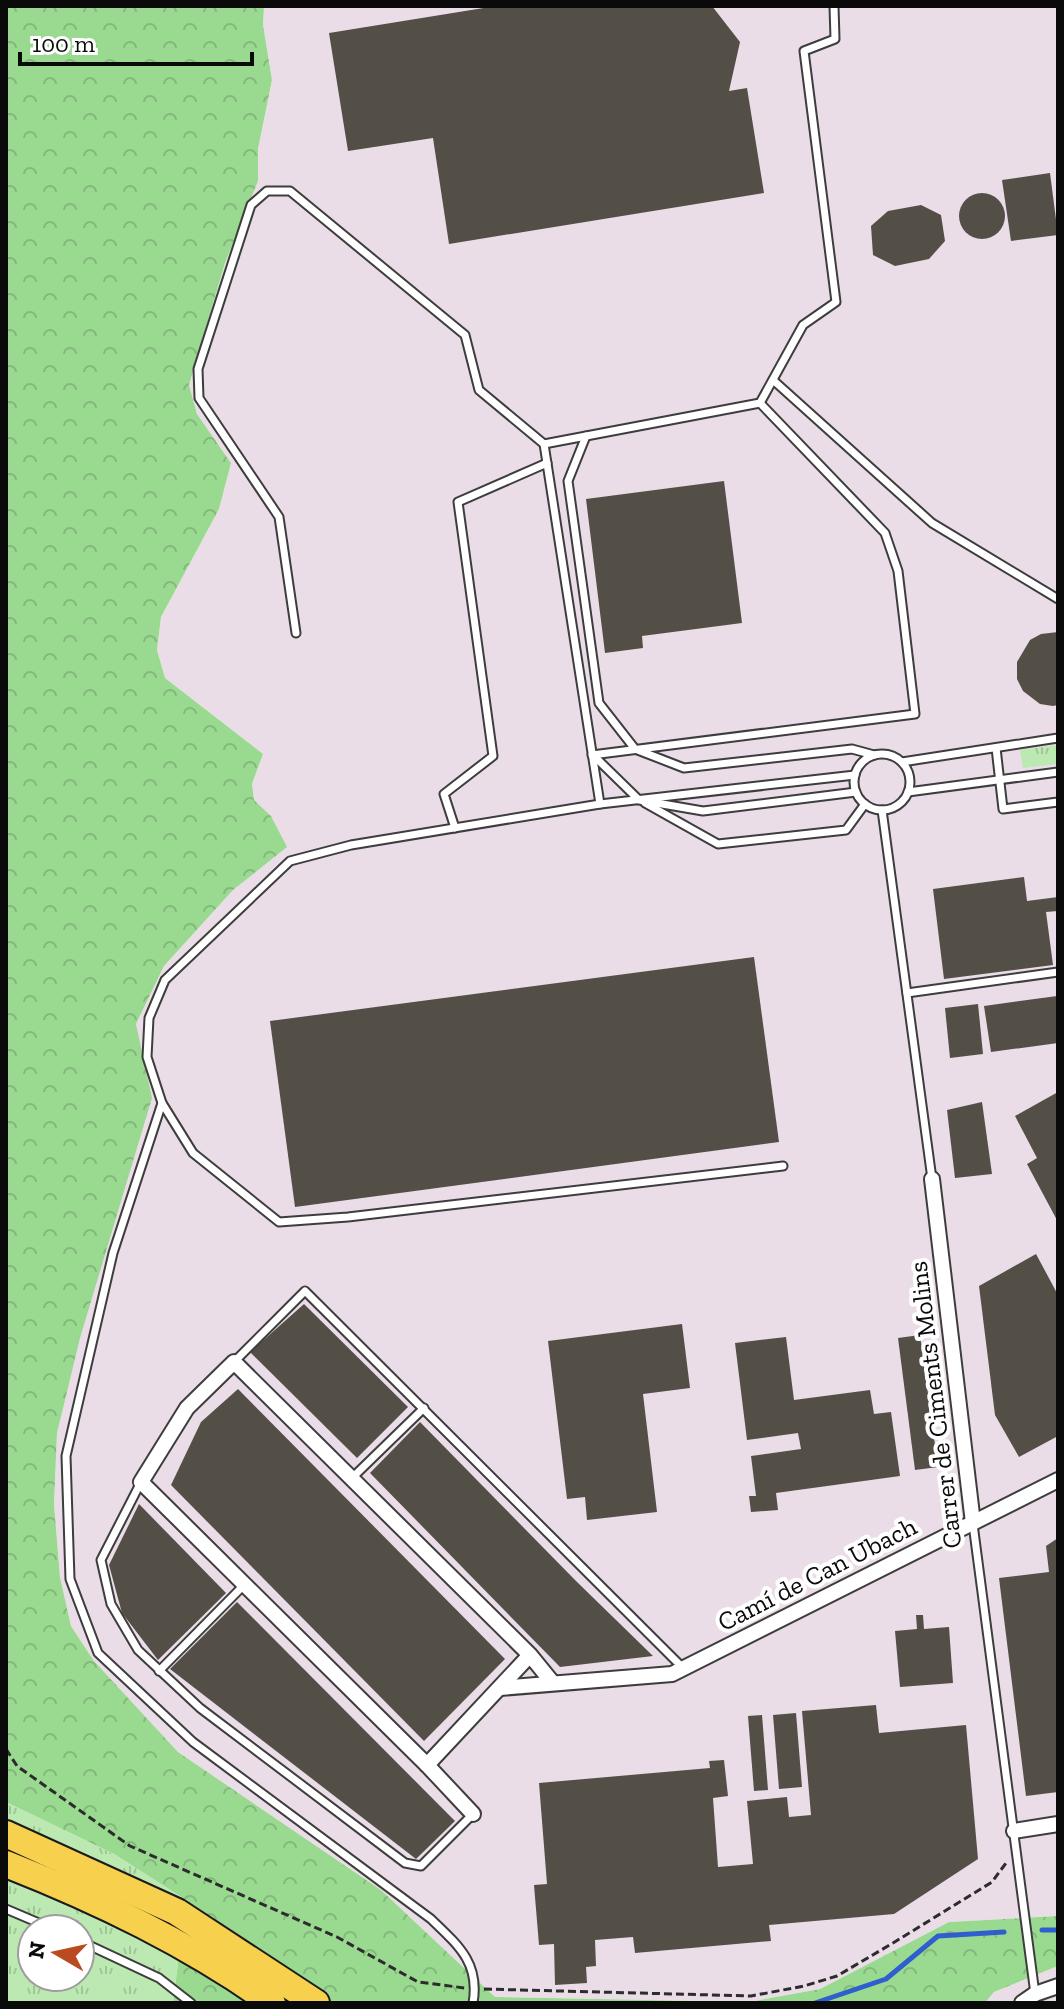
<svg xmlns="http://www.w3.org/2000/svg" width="1064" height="2009" font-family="'Zilla Slab',serif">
<defs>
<pattern id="grass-tufts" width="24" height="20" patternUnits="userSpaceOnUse" patternTransform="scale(2)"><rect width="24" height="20" fill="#bce9b1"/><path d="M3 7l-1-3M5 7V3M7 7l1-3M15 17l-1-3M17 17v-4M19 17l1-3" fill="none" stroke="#a0c697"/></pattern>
<pattern id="forest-crowns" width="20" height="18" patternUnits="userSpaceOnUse" patternTransform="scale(2)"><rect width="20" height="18" fill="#9ad990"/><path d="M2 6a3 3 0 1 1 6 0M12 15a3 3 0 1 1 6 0" fill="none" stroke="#83b97b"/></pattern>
</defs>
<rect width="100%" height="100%" fill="#fcffe7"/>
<g fill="#eadde7">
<polygon points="264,6 1058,6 1058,1916 949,1922 820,1989 749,2002 495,1997 381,1890 178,1752 94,1661 71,1626 60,1577 54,1504 57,1433 140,1054 136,1024 164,966 233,890 286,847 271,816 254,800 252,784 263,754 165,678 157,650 161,617 219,509 231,463 197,414 189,385 225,263 258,181 258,149 272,80 263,25"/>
<polygon points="1058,1966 1058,2003 985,2003 994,1992"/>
</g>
<g fill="url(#grass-tufts)" fill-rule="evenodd">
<polygon points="1058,745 1058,764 1023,768 1020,750"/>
<path d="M 6,1802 L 114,1854 L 186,1900 L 173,2003 L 6,2003 ZM 32,1929 L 80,1929 L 80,1977 L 32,1977 Z"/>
</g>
<polygon fill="url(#forest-crowns)" points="6,6 264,6 263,25 272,80 258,149 258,181 225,263 189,385 197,414 231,463 219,509 161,617 157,650 165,678 263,754 252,784 254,800 271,816 287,847 233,890 164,966 136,1024 152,1098 80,1338 57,1433 54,1504 60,1577 71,1626 94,1661 178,1752 381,1890 495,1997 749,2002 820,1989 949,1922 1058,1916 1058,1966 994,1992 985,2003 173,2003 186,1900 114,1854 6,1802"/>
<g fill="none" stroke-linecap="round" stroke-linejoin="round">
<g stroke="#315ece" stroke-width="5">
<polyline points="1042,1930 1058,1930"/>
<polyline points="815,2003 886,1979 938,1936 1004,1932"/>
</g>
</g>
<g fill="#534f46">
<polygon points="496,6 712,6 740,42 729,91 747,88 764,193 449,244 433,138 348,151 329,33"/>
<polygon points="1050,173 1058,235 1011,241 1002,180"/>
<circle cx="982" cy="216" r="23"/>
<polygon points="921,205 941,215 945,241 929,259 895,266 873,255 871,226 888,211"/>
<polygon points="724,481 742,623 642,636 643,648 605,653 586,499"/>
<polygon points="1058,632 1058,705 1053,706 1040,704 1023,691 1017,679 1017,662 1030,640 1041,634"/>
<polygon points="1024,877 1027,901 1058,897 1058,911 1046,912 1053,965 944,979 933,889"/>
<polygon points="754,957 779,1142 295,1207 270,1021"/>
<polygon points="1057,996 1058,1043 991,1052 984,1006"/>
<polygon points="978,1004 983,1054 950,1058 945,1008"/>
<polygon points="1058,1092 1058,1222 1027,1164 1037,1158 1015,1116"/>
<polygon points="982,1102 992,1174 955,1178 947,1110"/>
<polygon points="1036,1254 1058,1295 1058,1436 1019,1457 995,1415 979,1286"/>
<polygon points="304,1304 408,1407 357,1458 250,1352"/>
<polygon points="682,1324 690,1388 643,1394 657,1512 587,1520 585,1497 567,1499 548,1341"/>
<polygon points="920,1335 938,1467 915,1470 898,1338"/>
<polygon points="786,1337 794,1400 870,1390 874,1414 891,1412 900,1476 776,1493 778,1510 751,1512 749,1496 756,1496 751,1456 801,1449 798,1433 747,1440 735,1343"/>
<polygon points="238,1389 505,1659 424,1741 171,1485 201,1422"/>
<polygon points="420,1422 576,1581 653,1656 560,1667 370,1473"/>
<polygon points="139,1504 226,1593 158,1660 122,1613 109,1565"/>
<polygon points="1058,1538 1058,1792 1026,1796 999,1578 1049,1572 1046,1546"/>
<polygon points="237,1602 455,1821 416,1859 170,1669"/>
<polygon points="916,1615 923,1615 924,1629 949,1627 953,1683 900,1687 895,1631 917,1629"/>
<polygon points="876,1705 879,1733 966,1725 978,1859 894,1914 769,1925 771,1941 635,1953 633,1937 595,1940 596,1966 586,1967 587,1983 555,1985 554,1944 539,1945 534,1885 547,1884 539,1783 710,1768 709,1761 724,1760 728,1796 713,1798 718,1867 753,1864 747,1801 787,1797 789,1817 811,1815 802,1711"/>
<polygon points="796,1713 802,1787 779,1789 773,1715"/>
<polygon points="762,1715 768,1790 754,1791 748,1716"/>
</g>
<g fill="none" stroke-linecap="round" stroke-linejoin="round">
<g stroke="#3d3d3d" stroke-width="11">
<g id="service">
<polyline points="773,380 932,523 1058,599"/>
<polyline points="586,436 568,481 599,703 635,749 684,768 852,749 874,755"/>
<polyline points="544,444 760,403 803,325 836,302 804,51 835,39 834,6"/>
<polyline points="296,633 279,517 199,398 198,369 251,205 267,191 290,191 465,335 479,390 544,444 600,804"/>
<polyline points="996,748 1003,809 1058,802"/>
<circle cx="882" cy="782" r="28"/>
<polyline points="592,755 915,714 898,571 885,533 760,403"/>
<polyline points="594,756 639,800 703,811 856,792"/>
<polyline points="902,762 1058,738"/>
<polyline points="908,792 1058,772"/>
<polyline points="645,803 718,844 846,830 865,804"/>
<polyline points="882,810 932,1179"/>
<polyline points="455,828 444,794 493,756 458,502 547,463"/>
<polyline points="907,993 1058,972"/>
<path d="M 162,1103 L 113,1253 L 66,1456 L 70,1579 L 98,1653 L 193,1742 L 431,1919 C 458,1945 480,1963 473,2003"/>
<polyline points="783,1166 348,1217 279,1222 193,1153 162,1103 147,1057 149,1018 165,980 290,861 351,845 600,804 855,775"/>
<polyline points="234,1362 305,1291 683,1668"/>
<polyline points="353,1477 424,1408"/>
<polyline points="141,1482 101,1560 111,1604 138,1650 200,1708 405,1863 421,1866 473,1814"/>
<polyline points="973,1524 1035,1994"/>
<polyline points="159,1671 244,1585"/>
<polyline points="6,1909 53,1929"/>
<polyline points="80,1941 159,1978 191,2003"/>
</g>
</g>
<g stroke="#3d3d3d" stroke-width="18">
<g id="minor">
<polyline points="932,1179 973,1523"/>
<polyline points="530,1655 427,1765 141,1482 187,1408 234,1362 530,1655 552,1682"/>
<polyline points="500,1688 672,1674 1058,1480"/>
<polyline points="427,1765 473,1814"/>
<polyline points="1014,1831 1058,1824"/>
<polyline points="1022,2003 1035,1994 1058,1986"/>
</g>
</g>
<g stroke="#1b1b1b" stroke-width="30">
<g id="motorway">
<polyline points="6,1834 177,1912 316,2003"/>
<path d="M 6,1864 C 100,1901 189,1944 272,2003"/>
</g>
</g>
<g stroke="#2c2c2c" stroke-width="3" stroke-dasharray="8 4" stroke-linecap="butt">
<polyline points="6,1749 17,1766 130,1846 337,1937 418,1982 465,1988"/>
<polyline points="484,1989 751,1996 804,1986 837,1976 893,1943 992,1882 1006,1863"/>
</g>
<use href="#service" stroke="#fff" stroke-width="7"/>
<use href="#minor" stroke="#fff" stroke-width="14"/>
<use href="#motorway" stroke="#f7d14d" stroke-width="26"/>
</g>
<g text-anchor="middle" stroke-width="8" stroke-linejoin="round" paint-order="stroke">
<g font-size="26" fill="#0a0a0a" stroke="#fff">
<text transform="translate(935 1405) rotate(-97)" y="9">Carrer de Ciments Molins</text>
<text transform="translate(817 1574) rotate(-27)" y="9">Camí de Can Ubach</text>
</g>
</g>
<rect width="1064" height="2009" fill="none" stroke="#0a0a0a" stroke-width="16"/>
<g transform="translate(56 1953) rotate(279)"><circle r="38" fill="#ffffff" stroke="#9d9d9d" stroke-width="2"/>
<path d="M0-6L14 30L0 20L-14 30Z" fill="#ba4b21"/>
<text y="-12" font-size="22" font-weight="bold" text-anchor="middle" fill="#0a0a0a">N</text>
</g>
<path d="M20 52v12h232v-12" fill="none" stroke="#0a0a0a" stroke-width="4"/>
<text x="32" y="52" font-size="24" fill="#0a0a0a" stroke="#ffffff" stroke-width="6" paint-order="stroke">100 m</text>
</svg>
